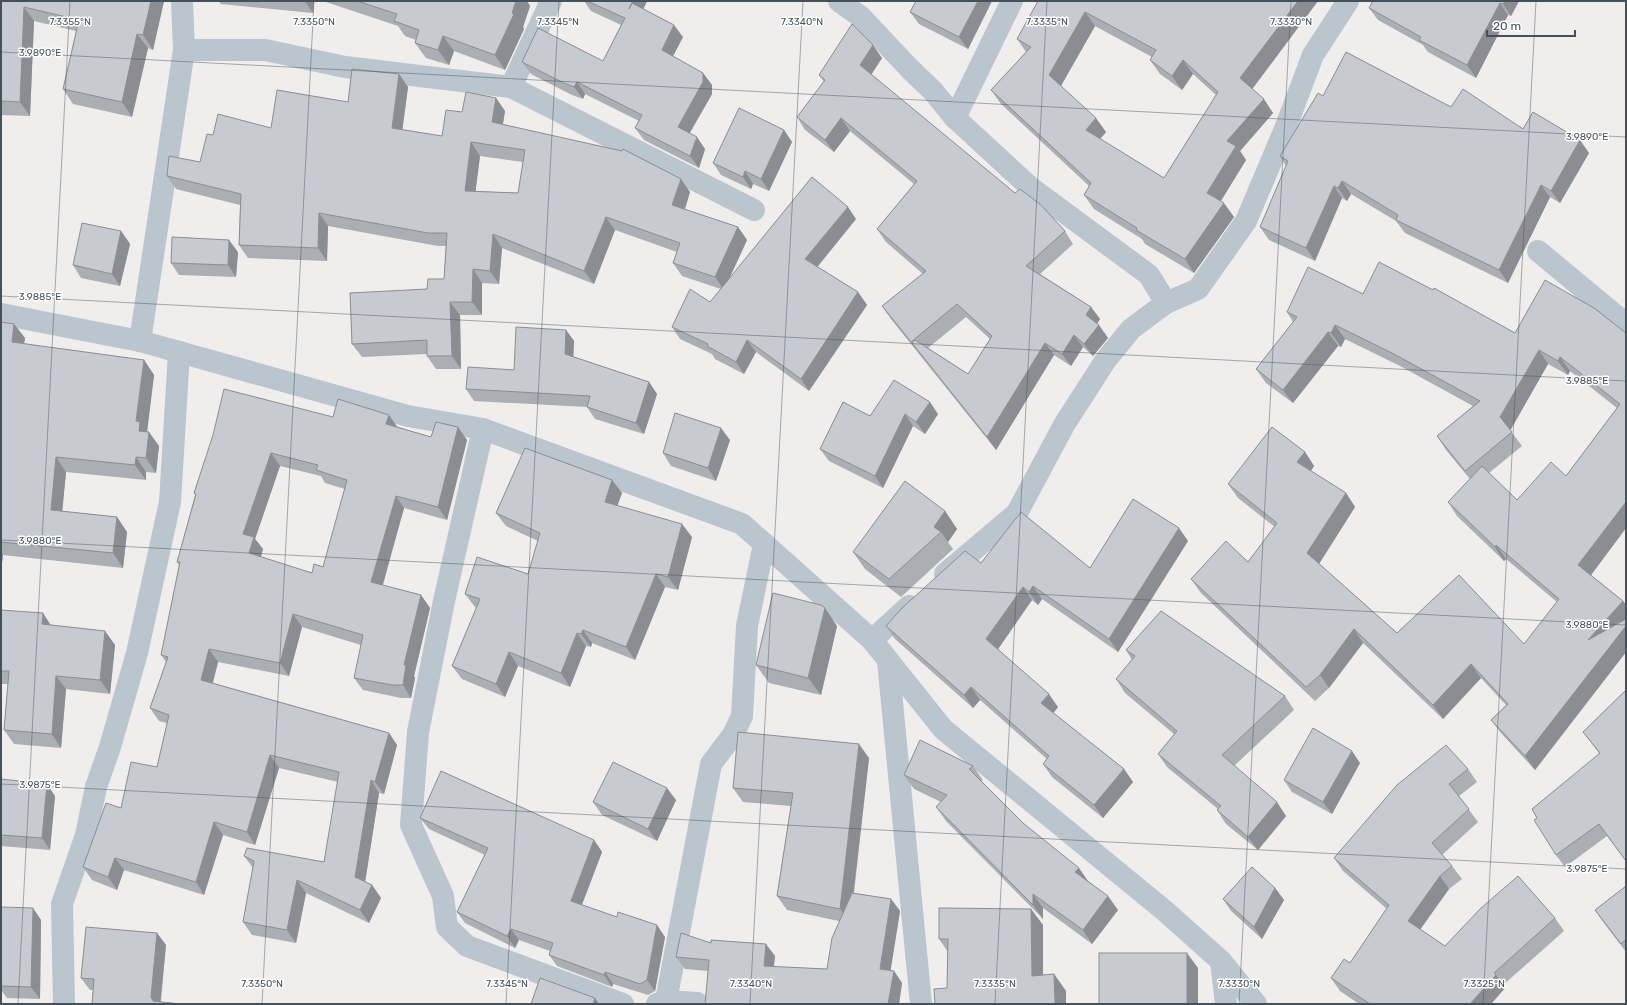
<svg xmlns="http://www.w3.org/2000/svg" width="1627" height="1005" font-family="Rubik,sans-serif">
<rect width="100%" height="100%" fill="#f0eded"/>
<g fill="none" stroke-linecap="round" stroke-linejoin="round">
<g stroke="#bac5cd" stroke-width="22">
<polyline points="839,1 861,17 911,70 933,91 955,118 1030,187 1149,275 1166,303"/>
<polyline points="184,50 265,50 345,67 511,87 754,210"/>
<polyline points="511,87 551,1"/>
<polyline points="955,118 1012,1"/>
<polyline points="1538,251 1626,324"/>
<polyline points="1,314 140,341 408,416 483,429 742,524 872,640 943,729 1165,911 1221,961 1256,1004"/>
<polyline points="140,341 184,50 182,1"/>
<polyline points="483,429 444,601 418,732 411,825 443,896 447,927 467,946 623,1004"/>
<polyline points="945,574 1017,513 1064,425 1105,361 1131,329 1166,303 1198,289 1246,221 1285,129 1313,55 1348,1"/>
<polyline points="872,640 909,606"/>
<polyline points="888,661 921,1004"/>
<polyline points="1221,961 1226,1004"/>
<polyline points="666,1001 711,764 733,735 742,716 747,626 764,544"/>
<polyline points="64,1004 62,904 86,835 96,787 110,747 137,653 170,502 179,352"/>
<polyline points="657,1004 666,1001 697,1003"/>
</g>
</g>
<g fill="#abaeb3" fill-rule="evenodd">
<polygon points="1,1 164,1 153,50 148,48 132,117 73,104 63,89 76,31 34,21 30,116 1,115"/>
<polygon points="218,1 314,1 313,13 221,4"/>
<polygon points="323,1 527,1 530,6 523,27 524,29 505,70 454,51 449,65 426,58 415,43 416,40 405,36 398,26"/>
<polygon points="584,1 647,1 643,9 683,37 673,56 703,73 712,85 712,94 690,133 705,149 699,168 644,140 635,128 639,121 585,94 583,99 572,95 531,74 522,62 603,61 621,25 591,11"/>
<polygon points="916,1 992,1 968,49 919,24 910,12"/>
<path d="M 1038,1 L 1318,1 L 1252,89 L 1273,113 L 1240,151 L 1246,160 L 1221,201 L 1234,217 L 1194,273 L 1145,244 L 1142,239 L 1094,209 L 1084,195 L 1089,186 L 1001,104 L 991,90 L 1026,52 L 1017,39 ZM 1095,26 L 1152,57 L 1150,60 L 1160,74 L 1182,90 L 1193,74 L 1216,95 L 1164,178 L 1100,139 L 1106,132 L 1061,86 Z"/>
<polygon points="1370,1 1519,1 1511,16 1508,15 1476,78 1428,52 1423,45 1378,20 1369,8 1372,3"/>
<path d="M 882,58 L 871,75 L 1015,193 L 1065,231 L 1073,244 L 1040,274 L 1091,307 L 1100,319 L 1097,324 L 1108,338 L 1093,356 L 1083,347 L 1071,366 L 1054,355 L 996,450 L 891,319 L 882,306 L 923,274 L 886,242 L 877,229 L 914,184 L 850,131 L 834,152 L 805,130 L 797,117 L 824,82 L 819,75 ZM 966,317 L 990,339 L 968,374 L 928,348 Z"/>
<path d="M 399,74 L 408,87 L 402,130 L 442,136 L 462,112 L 496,98 L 505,111 L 503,124 L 690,192 L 685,209 L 738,227 L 747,240 L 729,279 L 856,219 L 817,267 L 858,292 L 867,305 L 809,391 L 756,352 L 744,374 L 715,359 L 712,354 L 680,339 L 672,327 L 710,302 L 721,289 L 682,276 L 673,263 L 677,252 L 615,230 L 594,284 L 502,248 L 499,284 L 482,283 L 482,315 L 460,315 L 461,369 L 436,369 L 427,356 L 427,354 L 362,357 L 352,344 L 427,289 L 444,279 L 446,246 L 438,246 L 328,226 L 327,261 L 248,258 L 239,245 L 240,205 L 176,189 L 167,176 L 200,162 L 213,135 L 271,128 L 348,102 ZM 480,156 L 523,162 L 518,193 L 475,191 Z"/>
<polygon points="1323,96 1451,107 1523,129 1589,153 1560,203 1550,197 1508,283 1405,233 1396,221 1351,194 1347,201 1342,198 1315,261 1269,240 1260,227 1286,166 1280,156"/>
<polygon points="784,130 792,142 769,191 753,184 751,189 721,175 713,163"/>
<polygon points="121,231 130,244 120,286 81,278 73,265"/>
<polygon points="238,252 236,277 179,275 171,263"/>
<path d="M 1363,294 L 1515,333 L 1626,333 L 1626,528 L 1591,575 L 1623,601 L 1626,605 L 1626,652 L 1535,770 L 1501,733 L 1491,720 L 1506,705 L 1481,678 L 1443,719 L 1363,643 L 1329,688 L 1315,701 L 1201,593 L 1191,579 L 1248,562 L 1275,527 L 1238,498 L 1228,484 L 1305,452 L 1314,466 L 1311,471 L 1346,493 L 1355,507 L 1319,564 L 1397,633 L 1524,644 L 1557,602 L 1506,559 L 1504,561 L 1457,516 L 1448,502 L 1470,479 L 1446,450 L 1437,436 L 1473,406 L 1402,367 L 1345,339 L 1341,347 L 1338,346 L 1293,403 L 1266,383 L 1256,369 L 1293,322 L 1287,312 ZM 1548,364 L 1568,375 L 1570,371 L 1617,408 L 1566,476 L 1517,500 L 1489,473 L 1522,446 L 1510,430 Z"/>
<polygon points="1,322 14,324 25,338 24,344 144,360 154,375 147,432 159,446 156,473 146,472 146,480 66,472 62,511 117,517 127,532 123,568 3,555 1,571"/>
<polygon points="566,330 574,341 573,357 649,382 657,394 644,434 595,419 587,407 474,401 466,389 514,370"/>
<polygon points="938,414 925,434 913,426 883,488 829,461 820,449 870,416"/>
<path d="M 333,417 L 398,427 L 431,437 L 467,440 L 447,520 L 404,508 L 383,585 L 421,595 L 430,608 L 414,676 L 415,678 L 411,698 L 401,698 L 363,690 L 354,678 L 361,645 L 302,627 L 289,676 L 218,662 L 213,683 L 389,733 L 397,745 L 384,794 L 379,793 L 365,882 L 372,885 L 381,898 L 369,923 L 306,893 L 296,943 L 252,935 L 243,922 L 253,868 L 244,856 L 324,862 L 338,782 L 279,768 L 255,845 L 223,835 L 204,895 L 124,870 L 117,890 L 92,880 L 83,867 L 121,808 L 157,767 L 167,723 L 159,721 L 150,708 L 166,662 L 161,655 L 179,565 L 177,562 L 195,495 L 194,493 ZM 280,466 L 321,476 L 325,483 L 345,489 L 323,567 L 312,573 L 261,557 L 263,549 L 255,539 Z"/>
<polygon points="730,440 716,481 671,466 663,453"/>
<polygon points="612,480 622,493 617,506 692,537 678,590 665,587 635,660 592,643 591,647 586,646 570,687 518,666 505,697 462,679 452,666 476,608 475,607 465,594 528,574 538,541 506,526 496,513"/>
<polygon points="945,511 957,529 948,542 953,549 901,597 865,569 853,552"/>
<polygon points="1188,541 1118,652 1042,599 1038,605 1032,600 998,649 1058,707 1053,713 1124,769 1133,782 1103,818 1052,777 1043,764 1047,759 980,700 973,708 895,639 886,626 981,563 1090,568"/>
<polygon points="1,610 51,625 105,631 115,645 110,694 66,689 61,748 14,744 4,730 8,684 1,684"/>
<polygon points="837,626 821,695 769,683 756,665"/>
<polygon points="1126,650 1285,696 1294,710 1234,766 1286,816 1258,850 1226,824 1217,810 1218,809 1167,767 1158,754 1174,734 1125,693 1116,679 1132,660"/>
<polygon points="1626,690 1626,861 1607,836 1565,867 1556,855 1599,753 1583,732"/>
<polygon points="869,758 854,893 891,899 900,911 890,970 894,971 902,983 899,1004 705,1004 708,971 685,969 676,957 711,943 775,956 774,967 827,969 839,921 787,910 777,896 791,806 743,802 733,788"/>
<polygon points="1360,763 1332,814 1292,792 1284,780"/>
<polygon points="973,766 983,780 981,781 1023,823 1088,881 1118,910 1092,944 1043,908 1043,919 946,821 936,807 941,802 914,789 904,775"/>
<polygon points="1468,769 1477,782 1459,796 1478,822 1442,855 1452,866 1462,879 1449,889 1420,929 1445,946 1555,918 1564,931 1503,985 1505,988 1491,1004 1359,1004 1340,991 1331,978 1350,963 1387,909 1343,871 1334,858"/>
<polygon points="1,779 55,796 50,850 1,846"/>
<polygon points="676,800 657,841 602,815 593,802"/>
<polygon points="420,818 594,840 602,852 582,905 665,937 655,991 648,995 613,984 612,987 557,966 549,955 550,951 519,940 515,948 465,923 457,912 485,855 429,829"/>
<polygon points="1626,886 1626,952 1604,923 1595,910"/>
<polygon points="1275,888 1284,900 1262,939 1231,911 1223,899"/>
<polygon points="1,907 41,920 40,999 7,998 1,990"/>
<polygon points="1031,909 1043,925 1043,975 1054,974 1066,991 947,988 948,952 939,939"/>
<polygon points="157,933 166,945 161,1002 92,1004 93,990 90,990 81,978"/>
</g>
<g fill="#8b8d92">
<polygon points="151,1 164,1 153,50 143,35"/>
<polygon points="305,1 314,1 313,13"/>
<polygon points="516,1 527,1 530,6 523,27 524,29 505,70 495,55"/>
<polygon points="633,1 647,1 638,21 629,9"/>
<polygon points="978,1 992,1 968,49 959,37"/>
<polygon points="1298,1 1318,1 1250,92 1240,78"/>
<polygon points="1505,1 1519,1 1511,16 1503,4"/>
<polygon points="1500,3 1508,15 1476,78 1467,65"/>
<polygon points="24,7 34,21 30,116 20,102"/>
<polygon points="1085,12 1095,26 1059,89 1049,75"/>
<polygon points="674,25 683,37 670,62 662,50"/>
<polygon points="137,34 148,48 132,117 122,102"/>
<polygon points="443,36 454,51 449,65 438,50"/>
<polygon points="873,45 882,58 869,78 860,65"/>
<polygon points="1183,60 1193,74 1182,90 1172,76"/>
<polygon points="703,73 712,85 712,94 686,139 678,127"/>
<polygon points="399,74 408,87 401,141 392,128"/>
<polygon points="577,82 585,94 583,99 574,87"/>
<polygon points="496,98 505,111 501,135 492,122"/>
<polygon points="1264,99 1273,113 1240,151 1246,160 1217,207 1207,193 1227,141"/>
<polygon points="841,118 850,131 834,152 825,140"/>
<polygon points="1096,118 1106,132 1096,144 1086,130"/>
<polygon points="784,130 792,142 769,191 761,179"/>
<polygon points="697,137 705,149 699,168 690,156"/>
<polygon points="1580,140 1589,153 1560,203 1551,191"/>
<polygon points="471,142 480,156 474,204 465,191"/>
<polygon points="745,171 753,184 751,189 743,177"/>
<polygon points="681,179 690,192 682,218 672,205"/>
<polygon points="1342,181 1351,194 1347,201 1338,188"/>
<polygon points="1541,185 1550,197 1508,283 1499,270"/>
<polygon points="1334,186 1342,198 1315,261 1306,248"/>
<polygon points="1224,203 1234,217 1194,273 1185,259"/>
<polygon points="848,207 856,219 814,271 805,259"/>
<polygon points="319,213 328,226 327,261 318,248"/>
<polygon points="606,217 615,230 594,284 584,271"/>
<polygon points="738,227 747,240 724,290 715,277"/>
<polygon points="121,231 130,244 120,286 112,274"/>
<polygon points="493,234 502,248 499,284 490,271"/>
<polygon points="229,240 238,252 236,277 228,265"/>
<polygon points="473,269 482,283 482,315 472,302"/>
<polygon points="858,292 867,305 809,391 801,379"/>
<polygon points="450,302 460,315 461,369 452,356"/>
<polygon points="1091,307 1100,319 1095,327 1086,315"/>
<polygon points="14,324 25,338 22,357 12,342"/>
<polygon points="1099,325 1108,338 1093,356 1084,344"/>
<polygon points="1335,325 1345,339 1341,347 1331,333"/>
<polygon points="566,330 574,341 573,366 565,354"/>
<polygon points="1328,332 1338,346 1293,403 1283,390"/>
<polygon points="1074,335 1083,347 1071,366 1062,354"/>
<polygon points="747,340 756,352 744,374 736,362"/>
<polygon points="1045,343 1054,355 996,450 987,437"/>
<polygon points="1539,350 1548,364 1510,431 1500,417"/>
<polygon points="1560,357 1570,371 1568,375 1558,361"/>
<polygon points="144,360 154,375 147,432 149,432 159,446 156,473 146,458 136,421"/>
<polygon points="649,382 657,394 644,434 636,423"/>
<polygon points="930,402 938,414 925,434 916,422"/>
<polygon points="905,414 913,426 883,488 875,476"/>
<polygon points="389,415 398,428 386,424"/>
<polygon points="458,427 467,440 447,520 438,507"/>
<polygon points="721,428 730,440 716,481 708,468"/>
<polygon points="1305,452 1314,466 1307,476 1297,462"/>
<polygon points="271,453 280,466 255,539 263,549 258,566 249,553 243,534"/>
<polygon points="56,457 66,472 61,525 51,510"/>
<polygon points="136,457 146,472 146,480 135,465"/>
<polygon points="612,480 622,493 614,515 605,502"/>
<polygon points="1346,493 1355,507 1317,567 1307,553"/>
<polygon points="396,496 404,508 380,594 371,582"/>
<polygon points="1626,502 1626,528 1588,579 1578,565"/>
<polygon points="945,511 957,529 948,542 941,532 934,527"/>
<polygon points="117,517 127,532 123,568 113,553"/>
<polygon points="682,524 692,537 678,590 668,577"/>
<polygon points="1179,528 1188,541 1118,652 1109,639"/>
<polygon points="1496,545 1506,559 1504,561 1495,547"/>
<polygon points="1,552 3,555 1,571"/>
<polygon points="656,574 665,587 635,660 626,647"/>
<polygon points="1033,586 1042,599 1038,605 1029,592"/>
<polygon points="1023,587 1032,600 996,652 986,639"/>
<polygon points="421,595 430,608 414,676 415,678 411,698 403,685 404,665"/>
<polygon points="1623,601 1626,605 1626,622 1588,640"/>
<polygon points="825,608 837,626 821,695 808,678"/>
<polygon points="43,613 52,627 42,624"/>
<polygon points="293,614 302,627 289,676 280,663"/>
<polygon points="1626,626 1626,652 1535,770 1525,756"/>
<polygon points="1354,629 1363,643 1329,688 1320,675"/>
<polygon points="583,630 592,643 591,647 581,634"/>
<polygon points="105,631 115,645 110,694 100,680"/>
<polygon points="577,633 586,646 570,687 561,673"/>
<polygon points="209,649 218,662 210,693 201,680"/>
<polygon points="509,652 518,666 505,697 496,684"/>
<polygon points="1471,664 1481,678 1443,719 1433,705"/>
<polygon points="56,676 66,689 61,748 52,734"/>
<polygon points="971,687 980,700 973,708 964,695"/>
<polygon points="1049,694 1058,707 1051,716 1041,703"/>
<polygon points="389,733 397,745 384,794 375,782"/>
<polygon points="859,744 869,758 850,923 840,909"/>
<polygon points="1352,751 1360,763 1332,814 1323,802"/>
<polygon points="270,755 279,768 255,845 247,832"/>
<polygon points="1124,769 1133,782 1103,818 1094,805"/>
<polygon points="371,780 379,793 364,889 355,877"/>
<polygon points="47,784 55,796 50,850 42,838"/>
<polygon points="667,788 676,800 657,841 648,829"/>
<polygon points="1277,802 1286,816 1258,850 1248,837"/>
<polygon points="214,822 223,835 204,895 196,882"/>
<polygon points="594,840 602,852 579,912 571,901"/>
<polygon points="115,858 124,870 117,890 108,877"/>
<polygon points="1079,868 1088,881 1085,886 1075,872"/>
<polygon points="1440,876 1449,889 1417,934 1408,921"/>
<polygon points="297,880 306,893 296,943 287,930"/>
<polygon points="372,885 381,898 369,923 360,910"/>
<polygon points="1275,888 1284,900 1262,939 1254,927"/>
<polygon points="1033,894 1043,908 1043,919 1033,905"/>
<polygon points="1108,896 1118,910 1092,944 1083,930"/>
<polygon points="891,899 900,911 889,981 880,969"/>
<polygon points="33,908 41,920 40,999 31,987"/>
<polygon points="1031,909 1043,925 1043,992 1032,976"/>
<polygon points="657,925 665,937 655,991 647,980"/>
<polygon points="511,929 519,940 515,948 507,936"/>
<polygon points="157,933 166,945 160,1004 153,1001 151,997"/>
<polygon points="766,944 775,956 772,978 764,966"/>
<polygon points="1187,953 1198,968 1198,1004 1187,1004"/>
<polygon points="894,971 902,983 899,1004 888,1004"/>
<polygon points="605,972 613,984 612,987 604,975"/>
<polygon points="1054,974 1066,991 1066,1004 1055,1004"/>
<polygon points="1496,975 1505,988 1491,1004 1470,1004"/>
<polygon points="595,998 599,1004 593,1004"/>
</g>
<g fill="#c7cad0" stroke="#8b8d92" fill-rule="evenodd">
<polygon points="1,1 151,1 143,35 137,34 122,102 63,89 79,20 24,7 20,102 1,101"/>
<polygon points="357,1 516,1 512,13 514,14 495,55 443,36 438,50 415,43 419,30 394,21 397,14"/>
<polygon points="587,1 633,1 629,9 632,3 674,25 662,50 703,73 703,82 678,127 697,137 690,156 635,128 642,115 577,82 574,87 564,83 522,62 538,28 603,61 625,18"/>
<polygon points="916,1 978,1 959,37 910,12"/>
<path d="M 1038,1 L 1298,1 L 1240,78 L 1264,99 L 1227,141 L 1236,146 L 1207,193 L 1224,203 L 1185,259 L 1136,230 L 1137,228 L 1084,195 L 1091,183 L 991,90 L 1031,47 L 1017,39 ZM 1085,12 L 1156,50 L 1150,60 L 1172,76 L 1183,60 L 1218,92 L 1164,178 L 1086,130 L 1096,118 L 1049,75 Z"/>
<polygon points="1373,1 1505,1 1503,4 1500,3 1467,65 1419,40 1421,37 1369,8"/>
<polygon points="852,24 873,45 860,65 1015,193 1020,189 1041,205 1065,231 1026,266 1091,307 1086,315 1099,325 1084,344 1074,335 1062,354 1045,343 987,437 912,343 915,340 968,374 992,336 957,304 911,342 882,306 926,271 877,229 917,181 841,118 825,140 797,117 825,80 819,75"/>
<polygon points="1346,52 1451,107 1463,89 1523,129 1533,112 1580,140 1551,191 1541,185 1499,270 1396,220 1398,215 1342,181 1338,188 1334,186 1306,248 1260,227 1288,161 1280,156 1318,93 1323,96"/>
<path d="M 352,69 L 399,74 L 392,128 L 442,136 L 446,110 L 462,112 L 466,92 L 496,98 L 492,122 L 622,151 L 623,149 L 681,179 L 672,205 L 738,227 L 715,277 L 673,263 L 680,243 L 606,217 L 584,271 L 493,234 L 490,271 L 473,269 L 472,302 L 450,302 L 452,356 L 427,356 L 427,340 L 352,344 L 350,293 L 427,289 L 428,279 L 444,279 L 447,233 L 428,233 L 319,213 L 318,248 L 239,245 L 241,194 L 167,176 L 169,156 L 200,162 L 207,134 L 213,135 L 218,114 L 271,128 L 277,90 L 348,102 ZM 471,142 L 525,150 L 518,193 L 465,191 Z"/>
<polygon points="739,108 784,130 761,179 745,171 743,177 713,163"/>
<polygon points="812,177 848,207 805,259 858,292 801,379 747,340 736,362 707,346 708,344 672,327 690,289 710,302"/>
<polygon points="82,223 121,231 112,274 73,265"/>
<polygon points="172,237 229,240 228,265 171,263"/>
<polygon points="1379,262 1433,290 1434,288 1515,333 1545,280 1594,308 1626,333 1626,502 1578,565 1623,601 1588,640 1626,619 1626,626 1525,756 1491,720 1508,704 1471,664 1433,705 1354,629 1320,675 1306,687 1191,579 1226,541 1248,562 1277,523 1228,484 1272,427 1305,452 1297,462 1346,493 1307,553 1397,633 1459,575 1524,644 1559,599 1496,545 1495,547 1448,502 1482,466 1517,500 1551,462 1566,476 1620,404 1560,357 1558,361 1539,350 1500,417 1512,432 1465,471 1437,436 1480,401 1392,353 1335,325 1331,333 1328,332 1283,390 1256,369 1297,317 1287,312 1308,267 1363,294"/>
<polygon points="1,322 14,324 12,342 144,360 136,421 140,422 139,431 149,432 146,458 136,457 135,465 56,457 51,510 117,517 113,553 1,542"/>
<polygon points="516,327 566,330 565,354 649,382 636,423 587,407 590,396 466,389 468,367 514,370"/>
<polygon points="894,380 930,402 916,422 905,414 875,476 820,449 843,402 870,416"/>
<path d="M 224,389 L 333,417 L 338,399 L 389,415 L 386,424 L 431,437 L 436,422 L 458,427 L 438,507 L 396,496 L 371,582 L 421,595 L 404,665 L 406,665 L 403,685 L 392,685 L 354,678 L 363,635 L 293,614 L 280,663 L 209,649 L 201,680 L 389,733 L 375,782 L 371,780 L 355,877 L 372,885 L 360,910 L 297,880 L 287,930 L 243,922 L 254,861 L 244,856 L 247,848 L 324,862 L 339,772 L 270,755 L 247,832 L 214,822 L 196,882 L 115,858 L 108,877 L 83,867 L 106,803 L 121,808 L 131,762 L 157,767 L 169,715 L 150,708 L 168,657 L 161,655 L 180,562 L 177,562 L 196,494 L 194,493 L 213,435 ZM 271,453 L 318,465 L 316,470 L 347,480 L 323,567 L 314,564 L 312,573 L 249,553 L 254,537 L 243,534 Z"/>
<polygon points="675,413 721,428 708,468 663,453"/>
<polygon points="525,448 612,480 605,502 682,524 668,577 656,574 626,647 583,630 581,634 577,633 561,673 509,652 496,684 452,666 480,599 465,594 477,557 528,574 540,533 496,513"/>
<polygon points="905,481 945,511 934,527 941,532 889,579 853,552"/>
<polygon points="1133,499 1179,528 1109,639 1033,586 1029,592 1023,587 986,639 1049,694 1041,703 1124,769 1094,805 1043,764 1049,756 971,687 964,695 886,626 902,608 965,551 981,563 1021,512 1090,568"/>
<polygon points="773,593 821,605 825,608 808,678 756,665"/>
<polygon points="1,610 43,613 42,624 105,631 100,680 56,676 52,734 4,730 9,671 1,671"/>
<polygon points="1161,611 1285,696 1222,755 1277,802 1248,837 1217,810 1221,806 1158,754 1177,731 1116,679 1135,656 1126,650"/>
<polygon points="1626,690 1626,861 1599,824 1556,855 1534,820 1537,818 1532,809 1600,753 1583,732"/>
<polygon points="1313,728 1352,751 1323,802 1284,780"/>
<polygon points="738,732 859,744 840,909 777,896 793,793 733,788"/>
<polygon points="920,740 973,766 969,769 1023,823 1079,868 1075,872 1108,896 1083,930 1033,894 1033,905 936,807 947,795 904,775"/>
<polygon points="1446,745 1468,769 1449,784 1469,809 1432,843 1452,866 1440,876 1408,921 1445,946 1480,909 1518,876 1555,918 1494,973 1496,975 1470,1004 1370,1004 1331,978 1344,959 1350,963 1389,905 1334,858 1397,785"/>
<polygon points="613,762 667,788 648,829 593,802"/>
<polygon points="441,771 594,840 571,901 617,917 618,912 657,925 647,980 640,984 605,972 604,975 549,955 553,943 511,929 507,936 457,912 488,848 420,818"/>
<polygon points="1,779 47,784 42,838 1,835"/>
<polygon points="1252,867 1275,888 1254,927 1223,899"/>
<polygon points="1626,886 1626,939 1621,944 1595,910"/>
<polygon points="852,893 891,899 880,969 894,971 888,1004 705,1004 709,960 676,957 681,933 711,943 711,940 766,944 764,966 827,969 832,938"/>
<polygon points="1,907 33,908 31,987 1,986"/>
<polygon points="939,908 1031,909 1032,976 1054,974 1055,1004 935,1004 934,989 947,988 948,939 939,939"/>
<polygon points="86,927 157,933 151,997 153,1001 181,1004 92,1004 94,979 81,978"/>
<rect x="1099" y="953" width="88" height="51"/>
<polygon points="540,978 595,998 593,1004 531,1004"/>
</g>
<path fill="none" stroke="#44515b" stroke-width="1" stroke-opacity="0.45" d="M 1,52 L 1626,137M 1,296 L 1626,381M 1,540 L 1626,625M 1,784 L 1626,869M 18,1004 L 70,1M 262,1004 L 314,1M 506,1004 L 559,1M 750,1004 L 803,1M 995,1004 L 1047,1M 1239,1004 L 1291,1M 1483,1004 L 1536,1"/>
<g font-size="10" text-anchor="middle" fill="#44515b" stroke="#fff" stroke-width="3" stroke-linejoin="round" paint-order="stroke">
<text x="70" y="25">7.3355°N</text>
<text x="314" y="25">7.3350°N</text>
<text x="558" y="25">7.3345°N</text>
<text x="802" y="25">7.3340°N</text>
<text x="1047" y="25">7.3335°N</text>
<text x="1291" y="25">7.3330°N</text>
<text x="40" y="56">3.9890°E</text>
<text x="1587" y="140">3.9890°E</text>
<text x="40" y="300">3.9885°E</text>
<text x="1587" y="384">3.9885°E</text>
<text x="40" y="544">3.9880°E</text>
<text x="1587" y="628">3.9880°E</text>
<text x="40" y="788">3.9875°E</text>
<text x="1587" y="872">3.9875°E</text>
<text x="262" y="987">7.3350°N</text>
<text x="507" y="987">7.3345°N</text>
<text x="751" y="987">7.3340°N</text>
<text x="995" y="987">7.3335°N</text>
<text x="1239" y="987">7.3330°N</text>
<text x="1484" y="987">7.3325°N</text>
</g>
<rect width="1627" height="1005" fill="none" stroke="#44515b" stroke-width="4"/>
<path d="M1487 30v6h88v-6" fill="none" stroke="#44515b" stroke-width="2"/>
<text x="1493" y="30" font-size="12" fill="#44515b" stroke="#ffffff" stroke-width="3" paint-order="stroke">20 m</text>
</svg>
